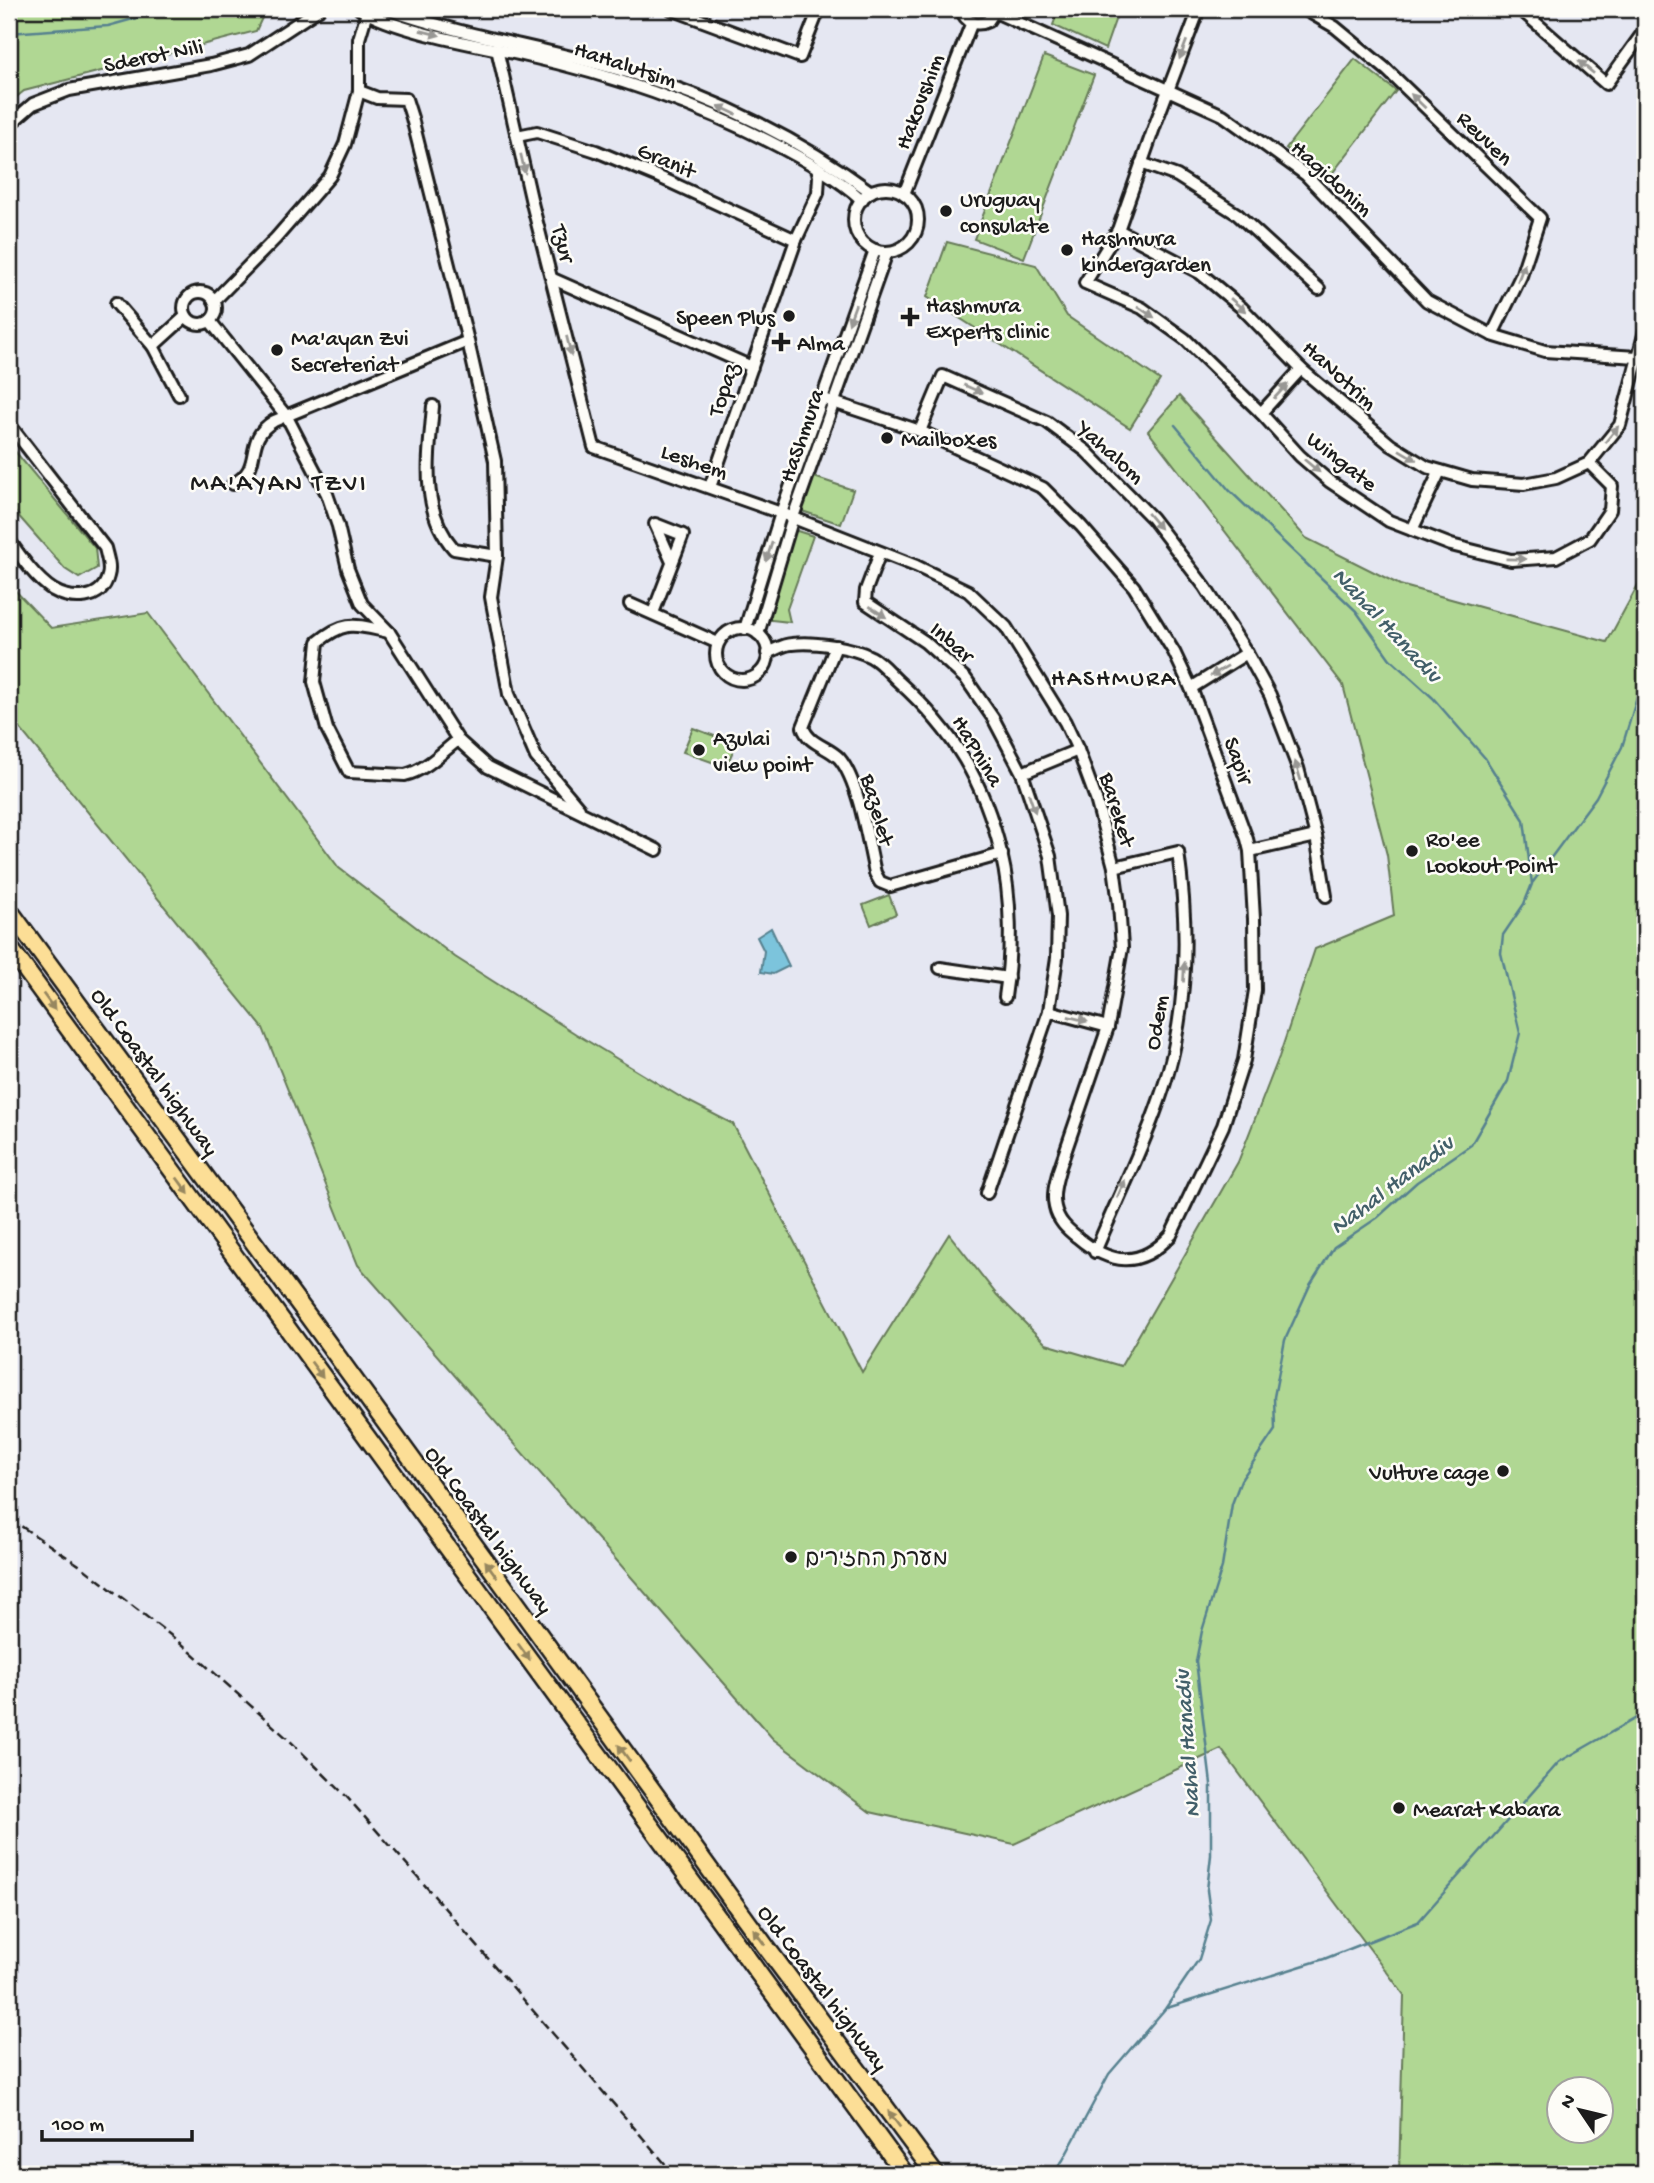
<svg xmlns="http://www.w3.org/2000/svg" width="1654" height="2183" font-family="'Gochi Hand','Playpen Sans Hebrew',sans-serif">
<rect width="100%" height="100%" fill="#e5e7f2"/>
<filter id="ink" filterUnits="userSpaceOnUse"><feTurbulence type="fractalNoise" baseFrequency=".0143" numOctaves="2"/><feDisplacementMap in="SourceGraphic" scale="14" xChannelSelector="R" yChannelSelector="G"/><feConvolveMatrix kernelMatrix="1 2 1 2 8 2 1 2 1" color-interpolation-filters="sRGB"/></filter>
<g filter="url(#ink)">
<g fill="#b0d793" stroke="#667a58" stroke-width="2" fill-rule="evenodd">
<polygon points="9,9 266,9 256,31 24,91 9,103"/>
<polygon points="1059,9 1119,9 1105,49 1053,25"/>
<polygon points="1044,56 1094,75 1024,258 974,239"/>
<polygon points="1355,59 1396,91 1327,180 1286,148"/>
<polygon points="947,242 1036,265 1067,316 1160,380 1130,428 927,297"/>
<path d="M 1179,396 L 1306,538 L 1400,585 L 1607,642 L 1645,572 L 1645,2174 L 1399,2174 L 1404,1995 L 1221,1749 L 1014,1844 L 870,1812 L 773,1739 L 358,1265 L 263,1028 L 9,715 L 9,584 L 51,628 L 148,613 L 339,868 L 455,957 L 576,1034 L 682,1098 L 733,1124 L 862,1372 L 949,1234 L 997,1295 L 1046,1344 L 1121,1366 L 1238,1162 L 1279,1057 L 1315,949 L 1394,916 L 1387,855 L 1343,685 L 1148,431 ZM 1560,2088 L 1602,2088 L 1602,2130 L 1560,2130 Z"/>
<polygon points="9,444 95,548 97,568 79,578 65,569 9,505"/>
<polygon points="811,476 853,490 841,524 799,510"/>
<polygon points="794,530 813,536 787,609 790,622 762,619"/>
<polygon points="693,728 736,744 726,767 683,752"/>
<polygon points="889,895 896,914 871,925 863,905"/>
</g>
<polygon fill="#7cc4dc" stroke="#56818f" stroke-width="2" points="771,928 789,966 773,974 761,972 764,951 757,937"/>
<g fill="none" stroke-linecap="round" stroke-linejoin="round">
<g stroke="#56818f" stroke-width="2.5">
<polyline points="9,33 108,26 169,9"/>
<polyline points="1533,882 1596,797 1622,747 1645,671"/>
<polyline points="1167,2008 1324,1959 1418,1922 1559,1762 1645,1713"/>
<polyline points="1053,2174 1063,2160 1109,2074 1165,2009 1199,1959 1211,1920 1207,1890 1211,1855 1211,1784 1196,1661 1202,1631 1222,1567 1232,1504 1241,1480 1275,1430 1274,1397 1285,1340 1310,1285 1334,1247 1377,1218 1417,1182 1471,1145 1508,1081 1520,1033 1501,953 1503,935 1524,904 1532,884 1524,820 1485,758 1433,698 1390,659 1356,611 1229,490 1175,425"/>
</g>
<g stroke="#1c1c1c" stroke-width="16">
<g id="minor">
<path d="M 360,9 C 397,32 478,45 523,55 C 613,75 700,105 782,148 C 810,163 838,178 862,200"/>
<path d="M 387,9 C 465,37 554,49 634,74 C 718,99 801,140 871,192"/>
<polyline points="671,9 800,57 819,9"/>
<path d="M 961,9 C 965,22 976,27 988,21 L 996,9"/>
<polyline points="1199,9 1156,122 1118,230 1085,283 1142,308 1185,339 1261,413 1300,456 1329,481 1389,521 1451,545 1511,560 1556,557 1590,539 1610,510 1612,486 1589,463"/>
<polyline points="1304,9 1335,27 1387,70 1540,218 1521,276 1492,335"/>
<polyline points="1520,9 1606,84 1645,30"/>
<polyline points="995,12 1223,115 1306,175 1427,301 1492,335 1545,351 1637,357"/>
<path d="M 497,49 L 532,203 L 594,447 L 781,513 L 916,566 L 968,591 L 1006,627 L 1065,722 L 1078,750 L 1096,799 L 1114,867 L 1119,904 L 1122,948 L 1108,1027 L 1059,1170 C 1056,1182 1052,1194 1055,1207 C 1058,1221 1067,1229 1077,1237 C 1110,1265 1140,1269 1171,1235 L 1223,1126 L 1244,1060 L 1255,990 L 1254,919 L 1250,851 L 1247,839 L 1191,688 L 1174,652 L 1134,587 L 1081,526 L 1043,488 L 920,431 L 821,398"/>
<path d="M 359,91 L 377,98 L 406,99 L 412,118 L 468,341 L 495,461 L 497,556 L 454,549 C 419,509 429,456 433,406"/>
<polyline points="9,125 33,104 69,90 211,65 249,55 319,9"/>
<polyline points="517,136 537,132 596,151 659,177 796,240"/>
<polyline points="1141,163 1177,176 1237,214 1319,289"/>
<circle cx="886" cy="220" r="32"/>
<polyline points="904,194 972,22"/>
<polyline points="1118,230 1200,273 1242,308 1301,369 1391,445 1427,467 1472,480 1524,484 1556,478 1589,463 1620,425 1645,331"/>
<polyline points="553,279 752,367"/>
<circle cx="200" cy="308" r="16"/>
<polyline points="214,301 276,238 330,176 345,144 359,91 359,39 368,9"/>
<polyline points="116,303 153,346 179,395"/>
<polyline points="210,321 287,417 327,494 338,526 348,569 362,604 389,632 458,740 488,767 657,850"/>
<polyline points="153,346 186,316"/>
<polyline points="1261,413 1301,369"/>
<path d="M 9,424 L 105,548 C 107,557 111,567 108,576 C 102,601 72,601 53,590 C 35,578 21,557 9,540"/>
<polyline points="920,431 943,376 1047,422 1086,451 1152,518 1205,587 1247,653 1270,695 1298,768 1316,836 1326,896"/>
<path d="M 233,484 C 266,467 241,441 274,421 L 468,341"/>
<polyline points="710,487 796,240 818,193 819,176 817,167"/>
<polyline points="1412,530 1440,471"/>
<polyline points="880,553 866,590 865,602 925,642 966,679 993,718 1022,773 1050,856 1058,916 1057,958 1049,1011 987,1193"/>
<polyline points="497,556 491,597 509,694 536,757 579,808"/>
<polyline points="630,604 718,643"/>
<polyline points="653,613 683,535 655,524 672,562"/>
<circle cx="742" cy="654" r="26"/>
<polyline points="745,629 781,513 875,250"/>
<path d="M 389,632 C 355,625 346,619 318,642 L 314,682 L 327,729 L 349,772 L 405,775 C 426,770 441,753 458,740"/>
<polyline points="758,634 793,517 887,252"/>
<path d="M 836,646 L 803,727 C 808,744 827,746 839,758 C 859,781 868,842 875,873 L 880,882 L 890,886 L 1002,854"/>
<path d="M 767,653 C 775,650 784,644 792,644 C 812,641 853,647 871,657 C 881,662 890,674 899,682 C 954,732 984,781 1001,853 C 1012,898 1012,951 1005,997"/>
<polyline points="1191,688 1247,653"/>
<polyline points="1022,773 1078,750"/>
<polyline points="1250,851 1316,836"/>
<polyline points="940,968 1008,978"/>
<polyline points="1049,1011 1108,1027"/>
<path d="M 1095,1252 C 1122,1187 1162,1112 1175,1043 C 1188,979 1187,916 1178,852 L 1114,867"/>
</g>
</g>
<g stroke="#1c1c1c" stroke-width="21">
<g id="highway">
<polyline points="9,910 308,1316 766,1947 935,2174"/>
<polyline points="9,947 905,2174"/>
</g>
</g>
<use href="#minor" stroke="#fdfcf7" stroke-width="10"/>
<use href="#highway" stroke="#fcde96" stroke-width="16"/>
<polyline stroke="#1c1c1c" stroke-width="2.5" stroke-dasharray="10 5" stroke-linecap="butt" points="9,1518 82,1567 182,1644 289,1740 345,1795 410,1868 674,2174"/>
</g>
<defs><path id="oneway-solid" d="M-6-.8H1V-3.2L6.5 0L1 3.2V.8H-6Z" transform="scale(1.75)"/></defs>
<g fill="#989794">
<use href="#oneway-solid" transform="translate(430 33) rotate(14)"/>
<use href="#oneway-solid" transform="translate(1183 50) rotate(111)"/>
<use href="#oneway-solid" transform="translate(1586 67) rotate(-140)"/>
<use href="#oneway-solid" transform="translate(1418 101) rotate(-136)"/>
<use href="#oneway-solid" transform="translate(727 110) rotate(-155)"/>
<use href="#oneway-solid" transform="translate(523 164) rotate(77)"/>
<use href="#oneway-solid" transform="translate(1521 273) rotate(-69)"/>
<use href="#oneway-solid" transform="translate(1238 305) rotate(41)"/>
<use href="#oneway-solid" transform="translate(1146 312) rotate(33)"/>
<use href="#oneway-solid" transform="translate(852 314) rotate(110)"/>
<use href="#oneway-solid" transform="translate(569 346) rotate(76)"/>
<use href="#oneway-solid" transform="translate(973 389) rotate(24)"/>
<use href="#oneway-solid" transform="translate(1281 391) rotate(-47)"/>
<use href="#oneway-solid" transform="translate(1612 434) rotate(-51)"/>
<use href="#oneway-solid" transform="translate(1408 455) rotate(31)"/>
<use href="#oneway-solid" transform="translate(1312 466) rotate(40)"/>
<use href="#oneway-solid" transform="translate(1154 521) rotate(50)"/>
<use href="#oneway-solid" transform="translate(769 552) rotate(108)"/>
<use href="#oneway-solid" transform="translate(1516 559) rotate(1)"/>
<use href="#oneway-solid" transform="translate(878 612) rotate(34)"/>
<use href="#oneway-solid" transform="translate(1219 671) rotate(149)"/>
<use href="#oneway-solid" transform="translate(1298 771) rotate(-107)"/>
<use href="#oneway-solid" transform="translate(1032 803) rotate(71)"/>
<use href="#oneway-solid" transform="translate(1184 972) rotate(-87)"/>
<use href="#oneway-solid" transform="translate(1078 1019) rotate(15)"/>
<use href="#oneway-solid" transform="translate(1121 1189) rotate(-67)"/>
</g>
<g fill="#97875f">
<use href="#oneway-solid" transform="translate(49 1002) rotate(54)"/>
<use href="#oneway-solid" transform="translate(183 1186) rotate(54)"/>
<use href="#oneway-solid" transform="translate(317 1370) rotate(54)"/>
<use href="#oneway-solid" transform="translate(491 1569) rotate(-126)"/>
<use href="#oneway-solid" transform="translate(524 1652) rotate(54)"/>
<use href="#oneway-solid" transform="translate(624 1753) rotate(-126)"/>
<use href="#oneway-solid" transform="translate(759 1937) rotate(-126)"/>
<use href="#oneway-solid" transform="translate(894 2119) rotate(-126)"/>
</g>
</g>
<g fill="#1c1c1c" stroke="#fdfcf7" stroke-width="2.5">
<circle cx="946" cy="211" r="7"/>
<circle cx="1067" cy="250" r="7"/>
<circle cx="789" cy="316" r="7"/>
<path d="M906.5 306.5h7v7h7v7h-7v7h-7v-7h-7v-7h7z"/>
<path d="M777.5 331.5h7v7h7v7h-7v7h-7v-7h-7v-7h7z"/>
<circle cx="277" cy="350" r="7"/>
<circle cx="887" cy="438" r="7"/>
<circle cx="699" cy="750" r="7"/>
<circle cx="1412" cy="851" r="7"/>
<circle cx="1503" cy="1471" r="7"/>
<circle cx="791" cy="1557" r="7"/>
<circle cx="1399" cy="1808" r="7"/>
</g>
<g text-anchor="middle" stroke-width="5" stroke-linejoin="round" paint-order="stroke">
<g font-size="23" fill="#1c1c1c" stroke="#fdfcf7">
<text transform="translate(153 54) rotate(-11)" y="8">Sderot Nili</text>
<text transform="translate(626 63) rotate(18)" y="8">HaHalutsim</text>
<text transform="translate(918 101) rotate(-69)" y="8">Hakovshim</text>
<text transform="translate(1486 137) rotate(44)" y="8">Reuven</text>
<text transform="translate(667 159) rotate(23)" y="8">Granit</text>
<text transform="translate(1333 177) rotate(42)" y="8">Hagidonim</text>
<text transform="translate(565 243) rotate(75)" y="8">Tzur</text>
<text transform="translate(1341 374) rotate(42)" y="8">HaNotrim</text>
<text transform="translate(722 389) rotate(-71)" y="8">Topaz</text>
<text transform="translate(800 435) rotate(-71)" y="8">HaShmura</text>
<text transform="translate(1112 451) rotate(42)" y="8">Yahalom</text>
<text transform="translate(695 460) rotate(19)" y="8">Leshem</text>
<text transform="translate(1343 460) rotate(38)" y="8">Wingate</text>
<text transform="translate(953 641) rotate(41)" y="8">Inbar</text>
<text transform="translate(979 750) rotate(59)" y="8">HaPnina</text>
<text transform="translate(1240 760) rotate(70)" y="8">Sapir</text>
<text transform="translate(879 809) rotate(74)" y="8">Bazelet</text>
<text transform="translate(1119 809) rotate(73)" y="8">Bareket</text>
<text transform="translate(1155 1022) rotate(-80)" y="8">Odem</text>
<text transform="translate(156 1071) rotate(54)" y="8">Old Coastal highway</text>
<text transform="translate(490 1529) rotate(54)" y="8">Old Coastal highway</text>
<text transform="translate(824 1987) rotate(53)" y="8">Old Coastal highway</text>
</g>
<g font-size="23" fill="#1c1c1c" stroke="#fdfcf7" text-anchor="start">
<text x="960" y="206">Uruguay<tspan x="960" dy="26">consulate</tspan></text>
<text x="1081" y="245">Hashmura<tspan x="1081" dy="26">kindergarden</tspan></text>
<text x="926" y="312">Hashmura<tspan x="926" dy="26">Experts clinic</tspan></text>
<text x="775" y="324" text-anchor="end">Speen Plus</text>
<text x="291" y="345">Ma'ayan Zvi<tspan x="291" dy="26">Secreteriat</tspan></text>
<text x="797" y="350">Alma</text>
<text x="901" y="446">Mailboxes</text>
<text x="713" y="745">Azulai<tspan x="713" dy="26">view point</tspan></text>
<text x="1426" y="846">Ro'ee<tspan x="1426" dy="26">Lookout Point</tspan></text>
<text x="1489" y="1479" text-anchor="end">Vulture cage</text>
<text x="805" y="1565">מערת החזירים</text>
<text x="1413" y="1816">Mearat Kabara</text>
</g>
<g font-size="24" font-style="italic" fill="#425f69" stroke="#fdfcf7">
<text transform="translate(1388 624) rotate(47)" y="8">Nahal Hanadiv</text>
<text transform="translate(1391 1184) rotate(-37)" y="8">Nahal Hanadiv</text>
<text transform="translate(1186 1744) rotate(-94)" y="8">Nahal Hanadiv</text>
</g>
<g font-size="24" letter-spacing="2" fill="#1c1c1c" stroke="#fdfcf7">
<text x="1114" y="685">HASHMURA</text>
</g>
<g font-size="26" letter-spacing="2" fill="#1c1c1c" stroke="#fdfcf7">
<text x="279" y="490">MA'AYAN TZVI</text>
</g>
</g>
<rect width="1654" height="2183" fill="none" stroke="#fdfcf7" stroke-width="35"/>
<rect x="18" y="18" width="1619" height="2148" fill="none" stroke="#1c1c1c" stroke-width="2.5" filter="url(#ink)"/>
<g transform="translate(1580 2110) rotate(305)"><circle r="33" fill="#fdfcf7" stroke="#a3a29f" stroke-width="2"/>
<path d="M0-5L12 26L0 18L-12 26Z" fill="#1c1c1c"/>
<text y="-10" font-size="19" font-weight="bold" text-anchor="middle" fill="#1c1c1c">N</text>
</g>
<path d="M42 2130v10h150v-10" fill="none" stroke="#1c1c1c" stroke-width="3.5"/>
<text x="52" y="2130" font-size="21" fill="#1c1c1c" stroke="#fdfcf7" stroke-width="5" paint-order="stroke">100 m</text>
</svg>
